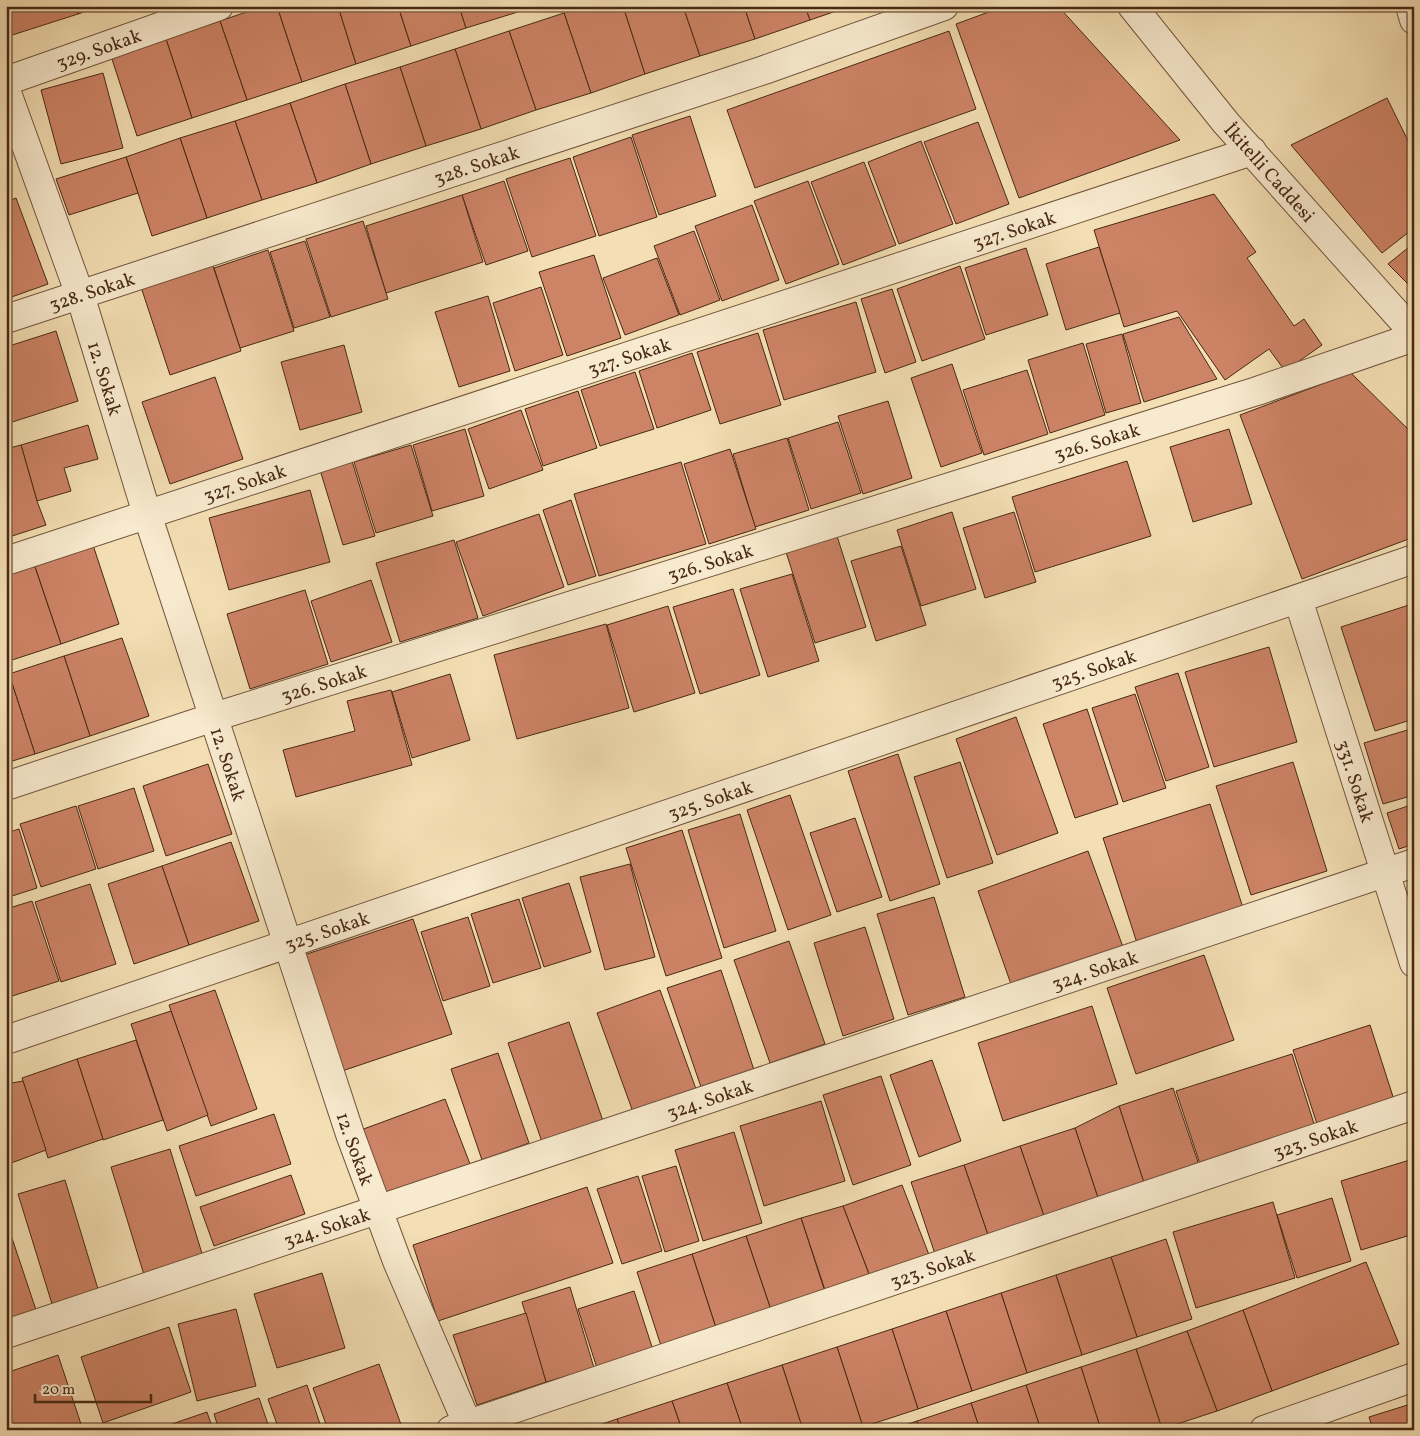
<svg xmlns="http://www.w3.org/2000/svg" width="1420" height="1436" font-family="Vollkorn,serif">
<rect width="100%" height="100%" fill="#f4dfb4"/>
<filter id="stains"><feTurbulence type="fractalNoise" baseFrequency=".004" numOctaves="4"/><feColorMatrix values="0 0 0 0 .2 0 0 0 0 .09 0 0 0 0 .02 0 0 0 .5 -.17"/></filter>
<radialGradient id="worn" r=".72"><stop offset=".6" stop-color="#630" stop-opacity="0"/><stop offset="1" stop-color="#630" stop-opacity=".3"/></radialGradient>
<g fill="#cd8366" stroke="#482915">
<polygon points="6,6 75,6 78,14 6,37"/>
<polygon points="75,6 101,6 78,14"/>
<polygon points="264,6 277,6 302,82 247,100 220,21"/>
<polygon points="277,6 338,6 356,64 302,82"/>
<polygon points="338,6 398,6 411,46 356,64"/>
<polygon points="398,6 459,6 466,28 411,46"/>
<polygon points="459,6 519,6 521,11 466,28"/>
<polygon points="584,6 623,6 645,74 591,93 564,13"/>
<polygon points="623,6 683,6 700,56 645,74"/>
<polygon points="683,6 744,6 755,39 700,56"/>
<polygon points="744,6 805,6 810,20 755,39"/>
<polygon points="805,6 851,6 810,20"/>
<polygon points="1005,6 1058,6 1180,140 1019,198 956,24"/>
<polygon points="564,13 591,93 536,110 509,31"/>
<polygon points="220,21 247,100 192,118 166,39"/>
<polygon points="509,31 536,110 481,129 455,49"/>
<polygon points="949,31 976,109 755,188 727,110"/>
<polygon points="166,39 192,118 137,136 111,56"/>
<polygon points="455,49 481,129 426,146 400,67"/>
<polygon points="400,67 426,146 371,164 345,84"/>
<polygon points="103,73 123,148 61,164 41,90"/>
<polygon points="345,84 371,164 317,183 290,103"/>
<polygon points="1387,98 1414,153 1414,228 1382,253 1291,145"/>
<polygon points="290,103 317,183 262,200 235,121"/>
<polygon points="690,116 716,196 659,215 632,135"/>
<polygon points="235,121 262,200 207,218 180,138"/>
<polygon points="978,122 1009,204 956,224 924,142"/>
<polygon points="631,137 657,217 599,236 573,157"/>
<polygon points="180,138 207,218 152,236 126,157"/>
<polygon points="921,141 953,224 899,244 868,162"/>
<polygon points="126,157 138,193 69,215 56,179"/>
<polygon points="570,158 596,236 532,257 506,179"/>
<polygon points="864,162 896,245 843,265 811,182"/>
<polygon points="504,181 528,251 486,265 462,195"/>
<polygon points="808,181 839,264 786,284 754,201"/>
<polygon points="1214,194 1256,252 1247,258 1294,326 1304,319 1322,345 1285,371 1269,349 1225,380 1177,311 1124,327 1094,230"/>
<polygon points="462,195 483,262 386,293 366,226"/>
<polygon points="16,198 48,284 6,299 6,202"/>
<polygon points="752,205 779,280 722,301 695,226"/>
<polygon points="363,221 388,299 331,317 306,239"/>
<polygon points="694,231 720,300 680,315 654,246"/>
<polygon points="305,241 330,317 294,328 270,252"/>
<polygon points="1414,243 1414,290 1388,264"/>
<polygon points="1099,247 1120,313 1066,330 1046,264"/>
<polygon points="1026,248 1048,315 986,335 965,268"/>
<polygon points="268,250 294,331 240,348 214,268"/>
<polygon points="594,255 621,338 567,356 539,272"/>
<polygon points="657,258 679,315 625,335 603,278"/>
<polygon points="212,263 241,351 170,375 141,287"/>
<polygon points="960,266 985,339 922,361 897,289"/>
<polygon points="541,287 563,355 515,371 493,303"/>
<polygon points="892,289 916,362 885,373 861,299"/>
<polygon points="488,296 510,371 459,387 435,312"/>
<polygon points="856,302 876,372 784,400 763,330"/>
<polygon points="1179,317 1217,379 1144,402 1123,334"/>
<polygon points="56,331 78,401 6,424 6,347"/>
<polygon points="758,333 781,405 720,424 697,352"/>
<polygon points="1122,334 1141,403 1106,413 1086,344"/>
<polygon points="1083,343 1105,415 1050,433 1028,360"/>
<polygon points="344,345 362,412 300,430 281,362"/>
<polygon points="692,353 711,410 657,428 639,371"/>
<polygon points="952,364 982,453 941,467 911,378"/>
<polygon points="1027,370 1048,434 984,455 963,390"/>
<polygon points="635,372 654,429 600,446 581,390"/>
<polygon points="1351,373 1414,435 1414,537 1302,579 1240,415"/>
<polygon points="215,377 243,459 170,484 142,402"/>
<polygon points="578,391 597,448 543,466 525,409"/>
<polygon points="888,401 912,478 863,494 838,416"/>
<polygon points="521,410 543,470 489,489 468,429"/>
<polygon points="838,422 861,493 811,509 788,438"/>
<polygon points="88,425 98,459 64,468 71,491 37,501 21,445"/>
<polygon points="465,429 484,496 432,511 413,445"/>
<polygon points="1229,429 1252,504 1193,522 1170,447"/>
<polygon points="787,438 809,510 755,527 733,454"/>
<polygon points="21,445 37,501 46,525 6,538 6,449"/>
<polygon points="411,445 433,516 376,533 354,462"/>
<polygon points="730,449 756,529 709,544 684,464"/>
<polygon points="352,461 375,536 343,545 320,470"/>
<polygon points="1127,461 1151,536 1035,572 1012,497"/>
<polygon points="681,462 706,544 599,576 574,494"/>
<polygon points="310,490 330,562 229,590 209,518"/>
<polygon points="571,500 596,576 568,585 543,510"/>
<polygon points="952,512 976,589 921,606 897,530"/>
<polygon points="1014,512 1036,582 985,598 963,528"/>
<polygon points="539,514 564,587 483,616 456,542"/>
<polygon points="837,536 866,627 815,643 786,552"/>
<polygon points="454,540 478,618 400,642 376,563"/>
<polygon points="93,545 119,624 61,644 34,564"/>
<polygon points="901,546 926,625 876,641 851,561"/>
<polygon points="34,564 61,644 6,662 6,574"/>
<polygon points="792,574 819,661 768,677 740,589"/>
<polygon points="371,580 392,642 331,662 311,601"/>
<polygon points="733,589 760,675 700,694 673,607"/>
<polygon points="305,590 328,664 250,689 227,614"/>
<polygon points="1412,604 1414,719 1375,731 1341,627"/>
<polygon points="668,606 695,693 634,712 607,625"/>
<polygon points="606,624 629,708 517,739 494,655"/>
<polygon points="122,638 149,716 90,736 64,656"/>
<polygon points="1269,647 1297,742 1214,767 1185,672"/>
<polygon points="64,656 90,736 35,754 9,674"/>
<polygon points="1178,673 1209,767 1166,781 1135,687"/>
<polygon points="9,674 35,754 6,763 6,675"/>
<polygon points="450,674 470,740 412,758 392,692"/>
<polygon points="391,690 412,765 296,797 283,750 355,731 347,701"/>
<polygon points="1135,694 1166,788 1123,802 1092,708"/>
<polygon points="1087,709 1118,804 1075,818 1043,724"/>
<polygon points="1016,717 1058,833 997,855 956,739"/>
<polygon points="1414,728 1414,795 1383,804 1364,743"/>
<polygon points="898,754 940,884 890,901 848,771"/>
<polygon points="960,762 993,863 947,878 914,777"/>
<polygon points="1293,762 1327,871 1251,895 1216,786"/>
<polygon points="208,764 232,834 166,856 143,786"/>
<polygon points="134,788 154,851 98,869 78,806"/>
<polygon points="790,795 831,915 788,930 747,810"/>
<polygon points="1210,804 1243,908 1137,943 1103,838"/>
<polygon points="1414,804 1414,844 1399,849 1387,813"/>
<polygon points="76,806 96,869 41,887 20,824"/>
<polygon points="740,814 776,931 724,948 688,830"/>
<polygon points="855,818 882,897 837,912 810,833"/>
<polygon points="19,829 37,888 6,898 6,833"/>
<polygon points="682,830 722,958 666,976 626,848"/>
<polygon points="231,842 259,921 189,945 162,866"/>
<polygon points="1088,851 1123,947 1012,987 978,891"/>
<polygon points="630,864 655,957 605,970 580,877"/>
<polygon points="162,866 189,945 134,964 108,884"/>
<polygon points="569,883 591,952 544,967 522,898"/>
<polygon points="90,884 116,964 61,982 35,902"/>
<polygon points="1414,890 1414,913 1407,892"/>
<polygon points="934,897 965,997 908,1015 877,914"/>
<polygon points="519,899 541,968 493,983 471,914"/>
<polygon points="32,901 59,981 6,998 6,909"/>
<polygon points="468,917 490,986 443,1001 421,932"/>
<polygon points="413,919 452,1034 342,1071 304,955"/>
<polygon points="865,927 894,1019 843,1036 814,943"/>
<polygon points="789,941 825,1044 770,1063 734,960"/>
<polygon points="1204,955 1234,1040 1136,1074 1107,988"/>
<polygon points="721,970 754,1070 701,1087 667,988"/>
<polygon points="215,990 257,1109 211,1126 169,1005"/>
<polygon points="660,990 696,1089 633,1112 597,1013"/>
<polygon points="1092,1006 1117,1084 1003,1121 978,1043"/>
<polygon points="171,1011 208,1115 167,1131 131,1024"/>
<polygon points="569,1022 604,1124 543,1145 508,1043"/>
<polygon points="1370,1025 1395,1103 1318,1127 1293,1050"/>
<polygon points="136,1040 163,1120 103,1140 77,1059"/>
<polygon points="498,1053 529,1143 482,1160 451,1069"/>
<polygon points="1292,1054 1316,1130 1201,1167 1176,1091"/>
<polygon points="77,1059 103,1139 48,1158 22,1078"/>
<polygon points="932,1060 961,1141 919,1157 890,1075"/>
<polygon points="881,1076 911,1165 853,1185 823,1095"/>
<polygon points="23,1081 46,1150 6,1165 6,1084"/>
<polygon points="1173,1088 1200,1168 1145,1186 1119,1106"/>
<polygon points="445,1099 470,1164 375,1200 350,1134"/>
<polygon points="821,1101 845,1181 764,1206 740,1126"/>
<polygon points="1119,1106 1145,1186 1099,1201 1075,1128"/>
<polygon points="274,1114 291,1164 196,1196 179,1146"/>
<polygon points="1075,1128 1099,1201 1045,1219 1020,1146"/>
<polygon points="734,1132 762,1223 703,1241 675,1150"/>
<polygon points="1020,1146 1045,1219 989,1238 964,1165"/>
<polygon points="170,1149 204,1260 145,1278 111,1167"/>
<polygon points="1413,1159 1414,1234 1361,1250 1341,1181"/>
<polygon points="964,1165 989,1238 936,1257 911,1182"/>
<polygon points="676,1166 699,1241 665,1252 642,1176"/>
<polygon points="291,1175 305,1214 214,1246 200,1207"/>
<polygon points="638,1176 662,1251 622,1264 597,1189"/>
<polygon points="65,1180 98,1289 52,1304 18,1194"/>
<polygon points="902,1185 931,1260 872,1282 843,1206"/>
<polygon points="587,1187 613,1263 438,1321 413,1245"/>
<polygon points="1332,1198 1351,1261 1297,1278 1277,1215"/>
<polygon points="1273,1202 1295,1278 1196,1308 1173,1232"/>
<polygon points="843,1206 872,1282 828,1299 801,1218"/>
<polygon points="801,1218 827,1298 773,1316 746,1236"/>
<polygon points="6,1220 36,1310 6,1320"/>
<polygon points="746,1236 773,1316 718,1334 692,1254"/>
<polygon points="1166,1239 1192,1319 1137,1337 1111,1257"/>
<polygon points="692,1254 718,1334 663,1352 637,1272"/>
<polygon points="1111,1257 1137,1337 1082,1355 1056,1275"/>
<polygon points="1366,1262 1399,1344 1272,1391 1243,1310"/>
<polygon points="322,1273 345,1348 277,1368 254,1294"/>
<polygon points="1056,1275 1082,1355 1027,1373 1001,1293"/>
<polygon points="570,1287 594,1368 546,1382 522,1302"/>
<polygon points="634,1291 653,1350 597,1368 578,1309"/>
<polygon points="1001,1293 1027,1373 972,1391 946,1311"/>
<polygon points="236,1309 256,1386 197,1401 178,1324"/>
<polygon points="1243,1310 1272,1391 1217,1411 1187,1331"/>
<polygon points="946,1311 972,1391 918,1409 892,1329"/>
<polygon points="526,1313 546,1382 477,1405 453,1335"/>
<polygon points="169,1327 191,1392 103,1423 81,1357"/>
<polygon points="892,1329 918,1409 863,1427 837,1347"/>
<polygon points="1187,1331 1217,1411 1162,1429 1136,1349"/>
<polygon points="837,1347 863,1427 853,1430 803,1430 782,1365"/>
<polygon points="1136,1349 1162,1429 1101,1430 1081,1367"/>
<polygon points="58,1355 83,1430 6,1430 6,1373"/>
<polygon points="379,1364 403,1430 328,1430 313,1388"/>
<polygon points="782,1365 803,1430 743,1430 727,1383"/>
<polygon points="1081,1367 1101,1430 1041,1430 1026,1385"/>
<polygon points="727,1383 743,1430 682,1430 672,1401"/>
<polygon points="307,1385 322,1430 279,1430 268,1399"/>
<polygon points="1026,1385 1041,1430 980,1430 971,1403"/>
<polygon points="259,1398 270,1430 219,1430 214,1414"/>
<polygon points="672,1401 682,1430 621,1430 617,1419"/>
<polygon points="971,1403 980,1430 919,1430 917,1421"/>
<polygon points="1414,1403 1414,1430 1373,1430 1369,1417"/>
<polygon points="207,1412 213,1430 170,1430 169,1425"/>
<polygon points="617,1419 621,1430 584,1430"/>
<polygon points="917,1421 919,1430 890,1430"/>
</g>
<g fill="none" stroke-linecap="round" stroke-linejoin="round">
<g stroke="#73563d" stroke-width="30">
<g id="minor">
<path id="s1" d="M 1132,6 L 1226,123 L 1414,333"/>
<polyline points="1410,6 1414,20"/>
<path id="s2" d="M 6,81 L 219,6"/>
<path id="s3" d="M 6,90 L 80,295 L 147,514 L 350,1134 L 397,1261 L 470,1430"/>
<path id="s4" d="M 6,319 L 764,70 L 944,6"/>
<path id="s5" d="M 6,561 L 1252,151"/>
<path id="s6" d="M 1298,599 L 1414,963"/>
<path id="s7" d="M 6,786 L 214,717 L 1257,391 L 1414,337"/>
<path id="s8" d="M 6,1040 L 1414,559"/>
<path id="s9" d="M 6,1334 L 1414,863"/>
<path id="s10" d="M 451,1430 L 1414,1105"/>
<polyline points="1264,1430 1414,1377"/>
</g>
</g>
<use href="#minor" stroke="#f8eace" stroke-width="28"/>
</g>
<g text-anchor="middle" stroke-width="4" stroke-linejoin="round" paint-order="stroke">
<g font-size="19" fill="#482915" stroke="#f8eace">
<text dy="7" stroke="none"><textPath href="#s2" startOffset="98">329. Sokak</textPath></text>
<text dy="7" stroke="none"><textPath href="#s4" startOffset="495">328. Sokak</textPath></text>
<text dy="7" stroke="none"><textPath href="#s1" startOffset="216">İkitelli Caddesi</textPath></text>
<text dy="7" stroke="none"><textPath href="#s5" startOffset="1061">327. Sokak</textPath></text>
<text dy="7" stroke="none"><textPath href="#s4" startOffset="90">328. Sokak</textPath></text>
<text dy="7" stroke="none"><textPath href="#s5" startOffset="656">327. Sokak</textPath></text>
<text dy="7" stroke="none"><textPath href="#s3" startOffset="305">12. Sokak</textPath></text>
<text dy="7" stroke="none"><textPath href="#s7" startOffset="1144">326. Sokak</textPath></text>
<text dy="7" stroke="none"><textPath href="#s5" startOffset="251">327. Sokak</textPath></text>
<text dy="7" stroke="none"><textPath href="#s7" startOffset="739">326. Sokak</textPath></text>
<text dy="7" stroke="none"><textPath href="#s8" startOffset="1149">325. Sokak</textPath></text>
<text dy="7" stroke="none"><textPath href="#s7" startOffset="334">326. Sokak</textPath></text>
<text dy="7" stroke="none"><textPath href="#s3" startOffset="710">12. Sokak</textPath></text>
<text dy="7" stroke="none"><textPath href="#s6" startOffset="191">331. Sokak</textPath></text>
<text dy="7" stroke="none"><textPath href="#s8" startOffset="744">325. Sokak</textPath></text>
<text dy="7" stroke="none"><textPath href="#s8" startOffset="339">325. Sokak</textPath></text>
<text dy="7" stroke="none"><textPath href="#s9" startOffset="1148">324. Sokak</textPath></text>
<text dy="7" stroke="none"><textPath href="#s9" startOffset="742">324. Sokak</textPath></text>
<text dy="7" stroke="none"><textPath href="#s10" startOffset="912">323. Sokak</textPath></text>
<text dy="7" stroke="none"><textPath href="#s3" startOffset="1115">12. Sokak</textPath></text>
<text dy="7" stroke="none"><textPath href="#s9" startOffset="338">324. Sokak</textPath></text>
<text dy="7" stroke="none"><textPath href="#s10" startOffset="508">323. Sokak</textPath></text>
</g>
</g>
<rect width="1420" height="1436" fill="none" stroke="#f4dfb4" stroke-width="25"/>
<rect x="8" y="8" width="1405" height="1421" fill="none" stroke="#482915" stroke-width="2.5"/>
<rect x="12" y="12" width="1395" height="1411" fill="none" stroke="#482915"/>
<path d="M35 1394v8h116v-8" fill="none" stroke="#482915" stroke-width="2.5"/>
<text x="42" y="1394" font-size="15" fill="#482915" stroke="#f8eace" stroke-width="4" paint-order="stroke">20 m</text>
<rect width="100%" height="100%" filter="url(#stains)"/>
<rect width="100%" height="100%" fill="url(#worn)"/>
</svg>
